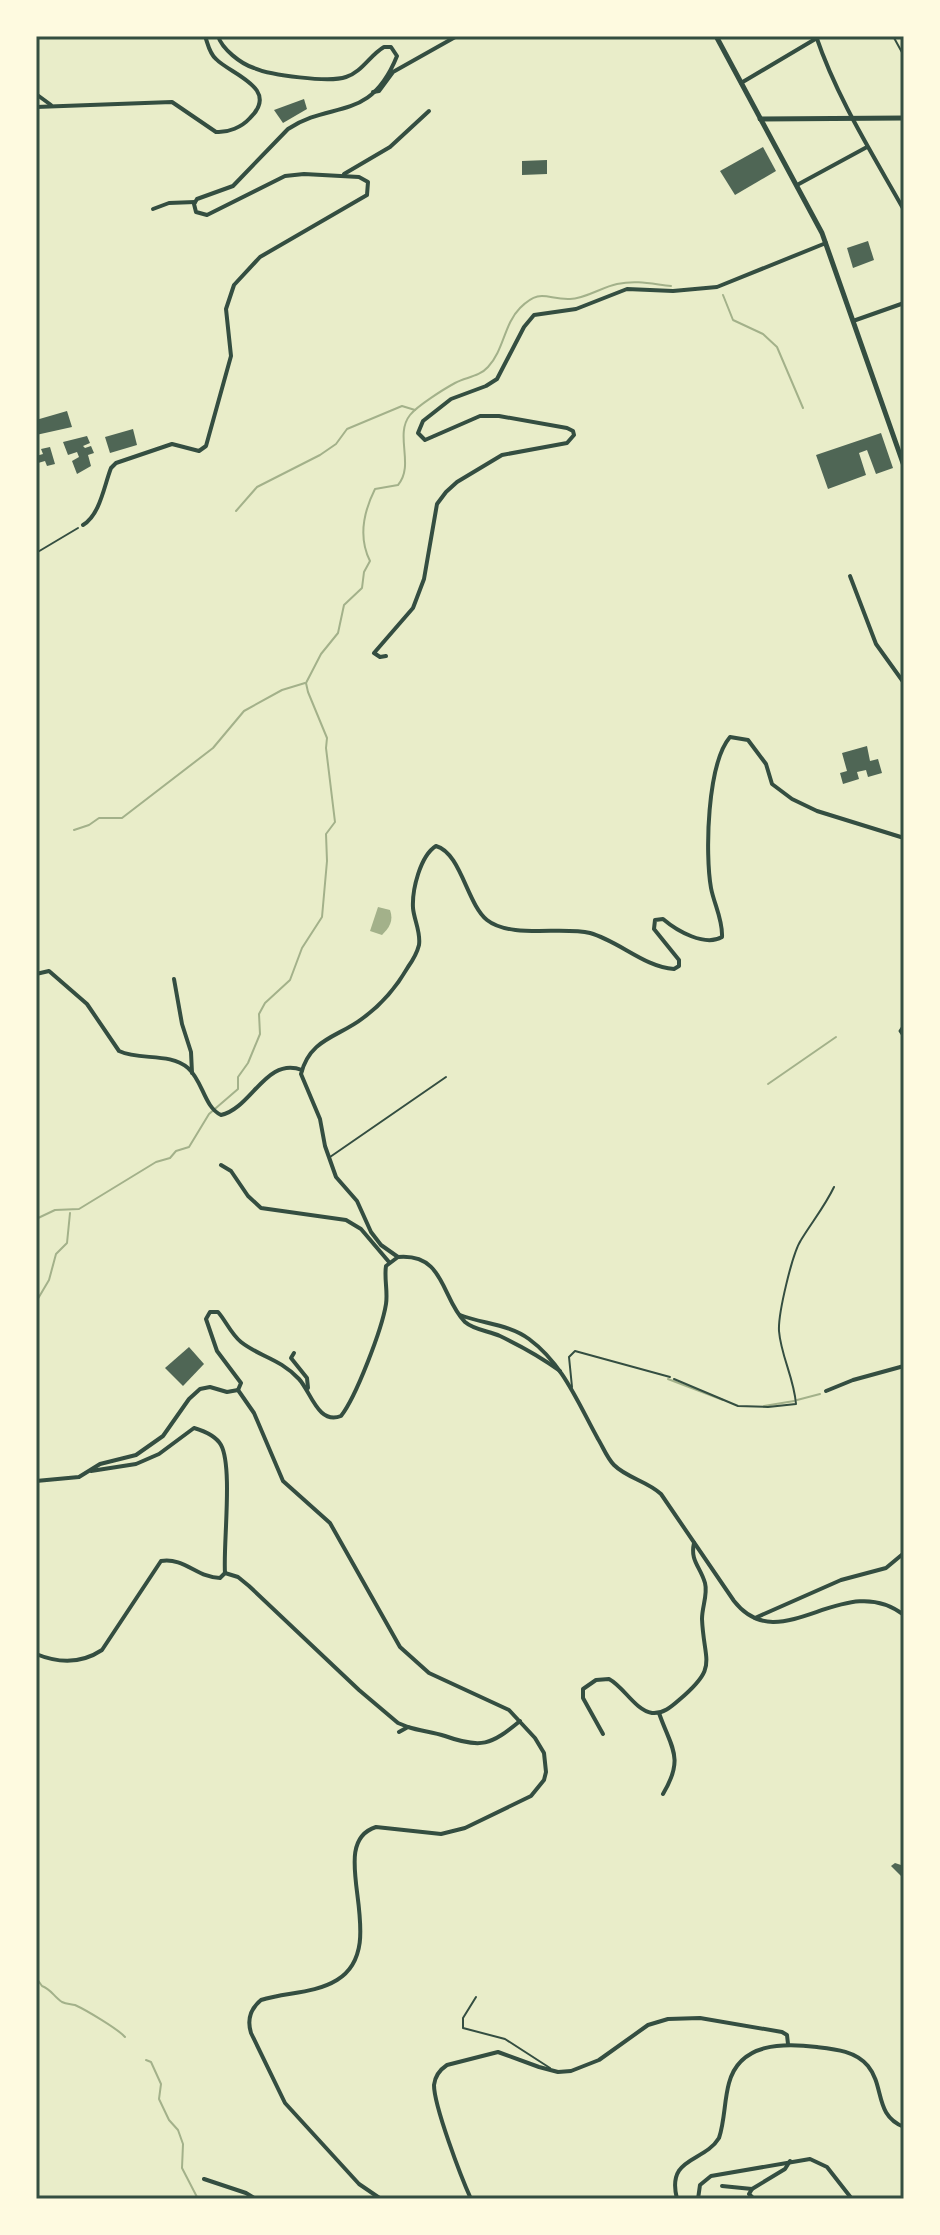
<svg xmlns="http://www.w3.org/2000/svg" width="940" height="2235" font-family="Poppins,sans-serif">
<rect width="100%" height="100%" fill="#e9edc9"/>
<path fill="#a3b18a" d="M 378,907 L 390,910 C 394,921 389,928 382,935 L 370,931 Z"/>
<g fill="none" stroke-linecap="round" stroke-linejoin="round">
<g stroke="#a3b18a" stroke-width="2">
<polyline points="723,295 733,320 763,334 777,347 803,408"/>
<polyline points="236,511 257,487 320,455 336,444 347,429 402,406 415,410"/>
<polyline points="74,830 89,825 99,818 122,818 213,748 244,711 282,690 305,683"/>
<polyline points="768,1084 836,1037"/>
<path d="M 36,1219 L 55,1210 L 79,1209 L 156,1162 L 170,1158 L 176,1151 L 189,1147 L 209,1114 L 238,1089 L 238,1077 L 248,1063 L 260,1034 L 259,1014 L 265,1003 L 290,980 L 302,948 L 322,917 L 327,861 L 326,834 L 335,822 L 326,748 L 327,738 L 308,692 L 306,683 L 321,654 L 338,633 L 344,605 L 362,588 L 364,572 L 370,561 C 358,537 364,511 375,489 L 398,485 C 415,465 394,435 410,415 C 417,406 444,389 455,383 C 466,377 479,377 488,367 C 504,350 504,324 520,308 C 541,287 547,300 570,299 C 585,299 602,287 617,284 C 637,280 652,284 671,286"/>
<polyline points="36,1302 49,1280 56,1254 67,1243 70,1213"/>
<polyline points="668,1379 723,1400"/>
<polyline points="797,1400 820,1394"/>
<polyline points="764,1406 794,1401"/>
<path d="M 37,1979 L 42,1986 C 51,1989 54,1997 62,2002 C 66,2004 71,2004 75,2005 C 86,2010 118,2029 125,2037"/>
<polyline points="146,2060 151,2062 161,2084 159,2099 169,2120 178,2130 183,2144 182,2168 198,2199"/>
</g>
</g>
<g fill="#4f6655">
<polygon points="304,99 307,109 283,123 274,110"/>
<polygon points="763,147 776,171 735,195 720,171"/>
<polygon points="547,160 547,174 522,175 522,161"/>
<polygon points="868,241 874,260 853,268 847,248"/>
<polygon points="67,411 72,427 36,435 36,420"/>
<polygon points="133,429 137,445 110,453 105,437"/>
<polygon points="881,433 893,468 876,474 867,450 859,453 866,475 828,489 816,455"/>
<polygon points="87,436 90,443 83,446 85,448 91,446 94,453 88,455 91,466 77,474 72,461 79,457 77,452 68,455 63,442"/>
<polygon points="50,447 55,464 47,466 45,461 38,463 36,456 43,454 41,449"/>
<polygon points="867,746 870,761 878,759 882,773 868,777 866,770 857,772 859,779 843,784 840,773 847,771 842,753"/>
<polygon points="189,1347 204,1364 183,1386 165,1368"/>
<polygon points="895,1863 904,1866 904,1879 891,1866"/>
</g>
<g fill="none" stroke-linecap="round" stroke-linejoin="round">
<g stroke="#344e41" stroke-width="2">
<polyline points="893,36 904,56"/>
<polyline points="36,553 78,528"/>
<path d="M 674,1379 L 738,1406 L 768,1407 L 796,1404 C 794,1378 781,1356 779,1331 C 778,1314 792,1254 801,1240 C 812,1222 825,1206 834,1187"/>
</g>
<g stroke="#344e41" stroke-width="2">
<polyline points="330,1157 446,1077"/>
<polyline points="572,1387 569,1357 575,1351 670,1377"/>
<polyline points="476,1997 463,2018 463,2028 505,2039 550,2068"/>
</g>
<polyline stroke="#344e41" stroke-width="3" points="904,1025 900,1031 904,1037"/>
<g stroke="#344e41" stroke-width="4">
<path d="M 816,36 C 837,98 872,153 904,210"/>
<polyline points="741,83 817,38"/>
<polyline points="373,92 379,91 393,72 457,36"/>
<polyline points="36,94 51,105"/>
<polyline points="344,174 390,147 429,111"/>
<polyline points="797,185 867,147"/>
<polyline points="153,209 169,203 195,202"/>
<polyline points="853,321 904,303"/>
<path d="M 83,525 C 100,515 104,486 111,468 L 116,463 L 172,444 L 199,451 L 206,446 L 231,356 L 226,309 L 234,285 L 260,257 L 367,195 L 368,182 L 359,177 L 304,174 L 285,176 L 207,215 L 196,212 L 194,204 L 197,199 L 233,186 L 288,129 C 332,100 370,123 397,56 L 391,47 L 384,47 C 370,55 362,72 346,77 C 329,83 270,75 254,68 C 241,64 222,49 218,36"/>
<polyline points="850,576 876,644 904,683"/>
<polyline points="386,656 380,657 374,653 413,608 424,579 437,504 446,492 457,482 502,455 567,443 574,435 573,431 567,428 499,416 480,416 425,440 418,433 423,421 451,399 486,386 497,379 524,327 534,315 576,309 627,289 673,291 717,287 826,243"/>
<path d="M 36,974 L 49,971 L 87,1004 L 119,1051 C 140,1061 169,1052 188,1068 C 203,1081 204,1107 221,1115 C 252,1108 266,1056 302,1070"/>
<polyline points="174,979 182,1024 191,1052 192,1073"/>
<polyline points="221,1165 231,1171 248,1196 261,1208 346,1220 361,1229 389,1262"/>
<path d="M 398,1257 L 381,1245 L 371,1232 L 357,1201 L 336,1177 L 325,1146 L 320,1119 L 301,1074 C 310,1038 339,1037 363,1018 C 381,1005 397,986 408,967 C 413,960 417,953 419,945 C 421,932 414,920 413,908 C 412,890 420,856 436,846 C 461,853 467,904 487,920 C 511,939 562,926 590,933 C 619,941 644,967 674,969 L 679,966 L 679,960 L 654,929 L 655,920 L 663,919 C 677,931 705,947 722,937 C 723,920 714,904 711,888 C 705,854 707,764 730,737 L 748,740 L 766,764 L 772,784 L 792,799 L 817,811 L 904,838"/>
<path d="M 460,1315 C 483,1324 509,1324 529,1339 C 563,1364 578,1403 598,1439 C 603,1447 607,1458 614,1465 C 627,1478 647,1481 661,1494 L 734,1601 C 781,1661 843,1568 904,1615"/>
<polyline points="294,1353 291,1358 307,1378 308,1388"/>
<path d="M 238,1390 L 254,1413 L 283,1481 L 330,1523 L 400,1647 L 429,1673 L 509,1710 L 535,1738 L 544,1753 L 546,1772 L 544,1780 L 531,1796 L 465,1828 L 441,1834 L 376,1827 C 322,1844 394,1945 337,1980 C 314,1994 286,1992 261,2000 C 250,2009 247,2020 251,2033 L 285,2103 L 359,2184 L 381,2199"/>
<polyline points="826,1391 853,1380 904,1366"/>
<path d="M 91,1471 L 136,1464 L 159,1454 L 194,1428 C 204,1431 216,1436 221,1445 C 233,1467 223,1545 225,1573"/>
<path d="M 36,1481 L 79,1477 L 100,1464 L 136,1455 L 163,1436 L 189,1399 L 200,1389 L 210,1387 L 227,1392 L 238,1390 L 241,1383 L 217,1351 L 206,1319 L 210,1312 L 218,1312 C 226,1321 231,1334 241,1342 C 260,1357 279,1358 299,1379 C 311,1392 318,1425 341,1416 C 356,1397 382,1329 386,1304 C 388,1291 384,1279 386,1266 L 398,1257 C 445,1253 441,1298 465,1322 C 474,1330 489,1331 500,1336 C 521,1346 541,1357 560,1371"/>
<polyline points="225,1573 238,1577 249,1586 359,1690 398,1723 408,1727"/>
<polyline points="755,1618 841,1580 886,1568 904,1553"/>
<path d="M 36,1654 C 58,1663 81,1664 102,1650 L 161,1561 C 184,1557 198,1578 220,1578 L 225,1573"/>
<path d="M 659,1713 C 671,1748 685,1757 663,1794"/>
<polyline points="904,1714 904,1732"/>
<path d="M 399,1732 L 408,1727 C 420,1731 433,1732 445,1736 C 481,1749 491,1745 520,1721"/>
<path d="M 603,1734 L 583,1698 L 583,1689 L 596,1680 L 609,1679 C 624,1687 635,1710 652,1713 C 663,1714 671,1707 679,1700 C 719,1666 704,1664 702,1619 C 702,1607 708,1594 705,1583 C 700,1566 690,1561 694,1543"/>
<polyline points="204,2179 246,2193 256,2199"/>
<polyline points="722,2186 752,2189"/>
<path d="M 471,2199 C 461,2177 434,2106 434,2085 C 435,2076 441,2069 447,2065 L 498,2052 L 539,2067 L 558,2072 L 571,2071 L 599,2060 L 648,2025 L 668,2019 L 700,2018 L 782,2032 L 787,2035 L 788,2044"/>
<path d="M 677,2199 C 666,2156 704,2163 719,2138 C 725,2120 724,2101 729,2083 C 740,2042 784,2043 817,2047 C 835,2049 856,2051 868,2066 C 885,2087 874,2115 904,2127"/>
<polyline points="698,2199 700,2185 711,2176 810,2159 827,2167 852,2199"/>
<polyline points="754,2199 749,2194 752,2189 785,2169 790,2161"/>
</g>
<path stroke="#344e41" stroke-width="4" d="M 36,107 L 172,102 L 216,132 C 228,133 242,127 250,118 C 281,88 230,74 216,59 C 209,53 208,44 205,36"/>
<g stroke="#344e41" stroke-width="5">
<polyline points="716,36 822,233 904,466"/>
<polyline points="760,119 904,118"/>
</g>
</g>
<rect width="940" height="2235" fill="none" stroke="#fefae0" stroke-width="76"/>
<rect x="38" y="38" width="864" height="2159" fill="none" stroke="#344e41" stroke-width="3"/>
</svg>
